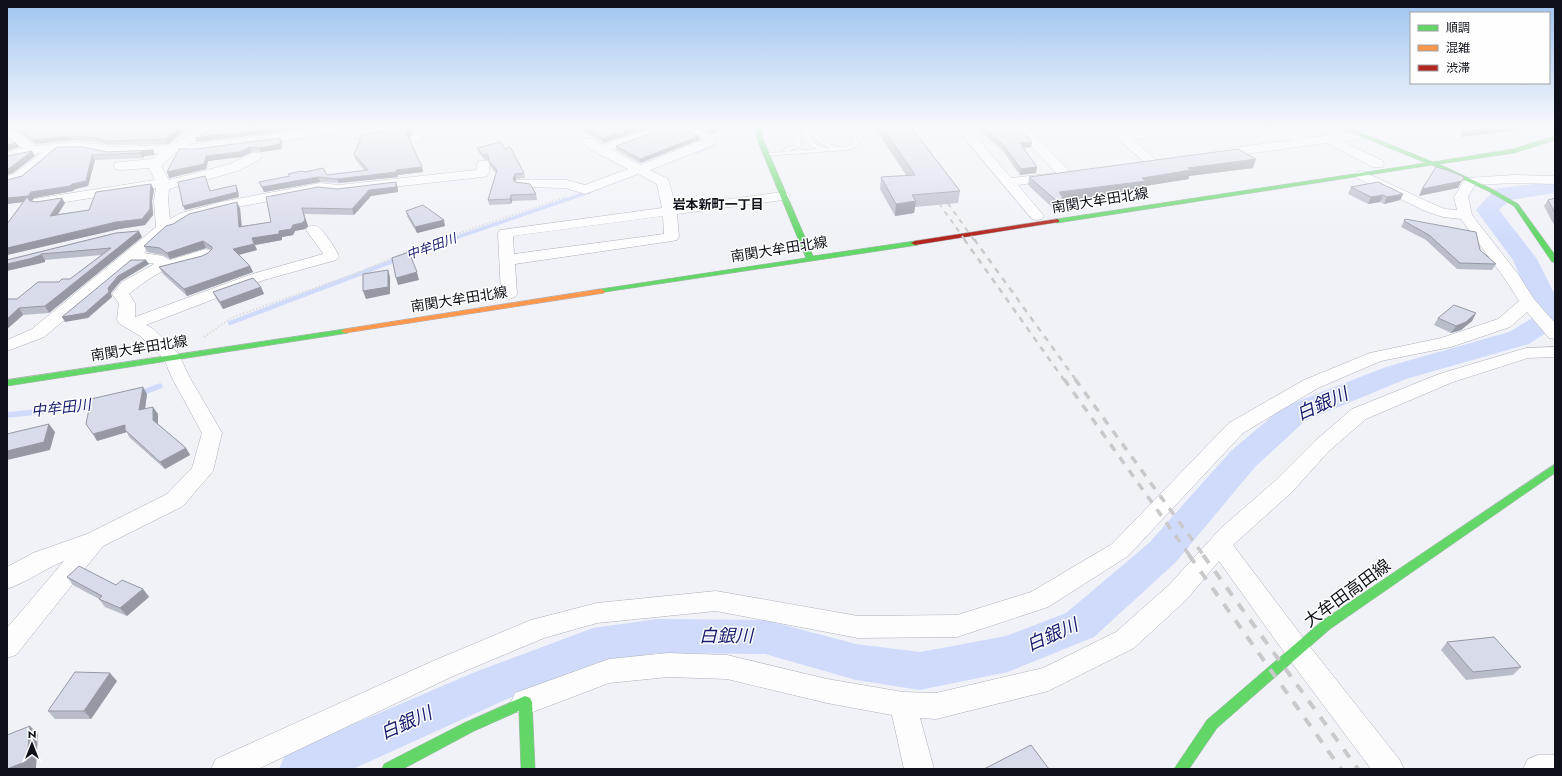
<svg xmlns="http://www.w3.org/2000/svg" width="1562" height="776" font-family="Jost,'Noto Sans JP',sans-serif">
<rect width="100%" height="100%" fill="#f0f2f8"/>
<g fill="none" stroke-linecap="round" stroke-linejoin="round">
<g stroke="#d0dbfc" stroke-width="3.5">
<polyline points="696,152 714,145"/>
<polyline points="449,240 589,192"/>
</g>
<polyline stroke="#d0dbfc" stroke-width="4.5" points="230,323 451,239"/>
<g stroke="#d0dbfc" stroke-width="5.5">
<polyline points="141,393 160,386"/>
<polyline points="7,415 86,407 96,404"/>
</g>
<polygon fill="#d0dbfc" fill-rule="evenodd" points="1555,181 1555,193 1510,200 1499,210 1537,259 1555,295 1555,327 1529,344 1406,379 1305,421 1255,467 1175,563 1094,637 1008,672 920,690 856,680 765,654 657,653 596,663 505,700 353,769 279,769 286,753 475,672 593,628 657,619 765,620 856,644 920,652 1006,636 1066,613 1149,543 1231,451 1283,407 1386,367 1509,332 1539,314 1539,308 1528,295 1513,260 1476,210 1495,189"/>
<g stroke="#adb0b8" stroke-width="1">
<path id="lane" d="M 794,127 L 805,127 C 811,138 815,149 830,148 L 818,142 L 809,127 L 815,127 C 824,144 833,150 852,145 L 853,142 L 845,127 L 851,127 L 859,142 L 858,146 L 847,150 L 764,156 L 764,154 L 766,153 L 785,152 L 783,150 L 784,149 L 795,145 L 793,133 ZM 800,128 L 809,145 L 817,149 L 788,151 L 801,146 Z"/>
</g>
<g stroke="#adb0b8" stroke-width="1">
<g id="street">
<path d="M 205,127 L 221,127 L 219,130 L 188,145 L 329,127 L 343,127 L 344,130 L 359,130 L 385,127 L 389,128 L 391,131 L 389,134 C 373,138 350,141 334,134 L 198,152 L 175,153 L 161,166 L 169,180 L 230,164 L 252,153 L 260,153 L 262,156 L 260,159 L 240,170 L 213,178 L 195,181 L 169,189 L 168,201 L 170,219 L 181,213 L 221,202 L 320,183 L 339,185 L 476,170 L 478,161 L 488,161 L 489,164 L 489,173 L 487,176 L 482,177 L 339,193 L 320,191 L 223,210 L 191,219 L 168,231 L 144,253 L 163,256 L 170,260 L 206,249 L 211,251 L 214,254 C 206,265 179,267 168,269 C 161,270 134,289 129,294 L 135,303 L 135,317 L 252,274 L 323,254 L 322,252 L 306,230 L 308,227 C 311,226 315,225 318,227 C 324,231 337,250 339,257 L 336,260 L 264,280 L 146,325 L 152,328 L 178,353 L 190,378 L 222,433 L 213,471 L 183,506 L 103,546 L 16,655 L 7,658 L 7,628 L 64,561 C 44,569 27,582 7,589 L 7,567 L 33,553 L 87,534 L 167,494 L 192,468 L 202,433 L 172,378 L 164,359 L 140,336 L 120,324 L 117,320 L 119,303 L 112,294 L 122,282 L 154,264 L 152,263 L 133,263 L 44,337 L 7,351 L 7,340 L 32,329 L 156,227 L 154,201 L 156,188 L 39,206 L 34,205 L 32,202 L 34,199 L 155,180 L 149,168 L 120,170 L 115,169 L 114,166 L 115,163 L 120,162 L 153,159 L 159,153 L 109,155 L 86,150 L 59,150 L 24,180 L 7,184 L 7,176 L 14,174 L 41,153 L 7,160 L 7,152 L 23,148 L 7,138 L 7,130 L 19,134 L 35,146 L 72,142 L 98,144 L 109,147 L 169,145 Z"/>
<polygon points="413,127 425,127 421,142 413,142 411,139"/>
<path d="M 653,127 L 671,127 L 669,130 L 612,150 L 640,165 L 703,140 L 678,130 L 676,127 C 690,127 709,128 716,142 L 714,145 L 650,170 L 668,179 L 676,206 L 783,192 L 788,193 L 790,196 L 788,199 L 783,200 L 677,214 L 679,237 L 677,240 L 672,241 L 515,264 L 517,294 L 515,297 L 509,299 L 503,297 L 501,294 L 498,233 L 500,230 L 662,208 L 657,184 L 638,174 L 585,194 L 565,188 L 522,187 L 517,186 L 515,183 L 517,180 L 566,180 L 585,185 L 628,169 L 597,153 L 581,142 L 583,139 L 591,139 L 603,145 ZM 663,216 L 664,234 L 514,254 L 513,236 Z"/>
<polygon points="955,127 968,127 1011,178 1056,173 1014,127 1027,127 1073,175 1071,178 1066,179 1060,177 1059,179 1054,180 1018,185 1044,216 1042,219 1037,220 1032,219"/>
<polygon points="1104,127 1118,127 1126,134 1135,132 1144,127 1159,127 1143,138 1133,140 1160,163 1159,166 1149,166"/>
<polygon points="1270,127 1285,127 1307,138 1362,131 1366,132 1368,135 1366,138 1342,141 1383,161 1384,164 1383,167 1373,167 1327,143 1216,158 1212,157 1210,154 1212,151 1216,150 1292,140"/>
<polygon points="1362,171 1435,205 1445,209 1457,210 1454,197 1466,178 1514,175 1555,176 1555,184 1514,183 1475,185 1468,197 1472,215 1518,274 1534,299 1555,323 1555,339 1549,338 1527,312 1510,327 1451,347 1381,361 1318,388 1243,433 1128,556 1048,607 957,637 858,638 716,611 597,623 544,638 451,677 258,769 211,769 216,759 433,661 531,620 597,603 716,591 858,616 957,615 1031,592 1112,544 1229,423 1304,380 1370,353 1441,338 1498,319 1519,301 1505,279 1461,219 1443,217 1425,211 1357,178 1355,175 1357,172"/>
<polygon points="1555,347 1555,357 1528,358 1453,382 1366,419 1329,451 1291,493 1233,545 1307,643 1399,759 1404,769 1371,769 1289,659 1219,561 1187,599 1134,648 1048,691 936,719 920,718 934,769 904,769 892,715 827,703 727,679 668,677 609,683 525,715 515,711 511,702 515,693 609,659 668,653 727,655 827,679 903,692 936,693 1043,668 1116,632 1169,585 1221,528 1275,481 1315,441 1352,409 1439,374 1526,348"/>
<polygon points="1538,755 1555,755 1555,769 1523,769 1528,759"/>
</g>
</g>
<g stroke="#adb0b8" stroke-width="1">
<g id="fast">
<polygon points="757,127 763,127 762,137 813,256 915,241 918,241 918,245 598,293 597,291 601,289 806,258 756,137"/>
<polygon points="1338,127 1347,127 1433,162 1513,149 1555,136 1555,140 1514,153 1439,164 1492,189 1518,204 1555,255 1555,262 1552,262 1514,206 1488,191 1432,165 1057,223 1054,221 1057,219 1426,163"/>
<polygon points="345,329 348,329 349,331 348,333 7,386 7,380"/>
<polygon points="1555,464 1555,473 1330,629 1217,728 1189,769 1174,769 1207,720 1322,621"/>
<polygon points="525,696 530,698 532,702 535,769 521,769 519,711 474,731 403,769 382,769 384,764 464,723"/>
</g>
</g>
<g stroke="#adb0b8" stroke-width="1">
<polygon id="slow" points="601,289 605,291 604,293 345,333 341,331 345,329"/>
</g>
<g stroke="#adb0b8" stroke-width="1">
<polygon id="jam" points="1057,219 1059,220 1059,222 915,245 911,243 915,241"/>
</g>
<polyline stroke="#dcdcde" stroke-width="2" stroke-dasharray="1.5 2" stroke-linecap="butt" points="204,337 231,318 357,273 421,246 566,197"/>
<use href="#lane" fill="#fdfdfe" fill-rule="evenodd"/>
<use href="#street" fill="#fdfdfe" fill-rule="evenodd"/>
<use href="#fast" fill="#63d668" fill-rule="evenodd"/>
<use href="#slow" fill="#ff974d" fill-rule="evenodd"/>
<use href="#jam" fill="#b3261e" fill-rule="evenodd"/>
<g stroke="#c9c9cb" stroke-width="2" stroke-dasharray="5 5" stroke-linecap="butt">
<polyline points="933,195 965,240"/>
<polyline points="942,195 974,240"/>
</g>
<g stroke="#c9c9cb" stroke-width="2.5" stroke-dasharray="6 6" stroke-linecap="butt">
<polyline points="964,239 1064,380"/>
<polyline points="974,239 1076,380"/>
</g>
<g stroke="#c9c9cb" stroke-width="3.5" stroke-dasharray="8 8" stroke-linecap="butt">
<polyline points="1064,379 1190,556"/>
<polyline points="1075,379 1204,556"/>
</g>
<g stroke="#c9c9cb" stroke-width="4" stroke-dasharray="10 10" stroke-linecap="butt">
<polyline points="1189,555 1341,769"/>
<polyline points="1203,555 1358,769"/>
</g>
</g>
<g fill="#b9bcc9">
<polygon points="7,127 188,127 169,144 109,145 98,142 72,140 35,144 20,133 7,129"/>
<polygon points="412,127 410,137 408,137 423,172 398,175 398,177 339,183 320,182 264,192 259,182 365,171 355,159 354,154"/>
<polygon points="577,127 648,127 604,143 578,128"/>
<polygon points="693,127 719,127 719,131 711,134 699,128"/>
<polygon points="874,127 911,127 960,191 958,203 915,207 914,213 895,216 880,189 881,177 906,175"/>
<polygon points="976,127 1018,127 1032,142 1031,147 1023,148 1036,173 1020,175 1003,151"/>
<polygon points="1460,127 1541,127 1461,137"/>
<polygon points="699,140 640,163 616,150 616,146"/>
<polygon points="282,142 282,149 261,152 252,152 241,157 208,161 206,169 169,178 196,149"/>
<polygon points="57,147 107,152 153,150 155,155 145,156 143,158 95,160 88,186 75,189 73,191 34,198 31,201 65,203 58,214 89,210 151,184 154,190 152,201 153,215 145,225 119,229 7,255 24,202 7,204 22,176"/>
<polygon points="477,148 505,149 524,173 525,178 516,179 515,182 536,194 537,200 512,201 511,204 489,205 488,200 496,173 490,166 489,160 485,160 479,153"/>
<polygon points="1253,168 1189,176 1189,179 1145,186 1144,190 1062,201 1061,207 1056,211 1028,185 1029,177"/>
<polygon points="1351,187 1403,194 1400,200 1384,204 1380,202 1368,204 1348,194"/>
<polygon points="398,188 398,192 371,196 354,215 304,214 308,226 305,229 295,231 293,235 282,237 282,240 255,245 257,250 238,255 250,266 253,272 187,296 163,274 159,267 202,256 208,253 211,250 206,248 170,259 163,255 147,252 144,246 240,208 242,226 271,222 337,189"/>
<polygon points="1555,198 1555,227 1544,206 1548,200"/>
<polygon points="406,211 445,226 417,233 407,216"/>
<polygon points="1405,219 1480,250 1496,264 1492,270 1457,269 1426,240 1401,227"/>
<polygon points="116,233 142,237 49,313 23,315 7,329 17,299 59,282 70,279 102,255 45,260 45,262 33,265 7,260"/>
<polygon points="261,287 264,294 223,309 217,300 213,292"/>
<polygon points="1476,313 1472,321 1461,330 1451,333 1434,325 1438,318"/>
<polygon points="147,394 145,409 158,414 158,424 186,448 190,455 165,469 129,437 127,432 97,441"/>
<polygon points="67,577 143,589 149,597 127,616 105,607 99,599 73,585"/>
<polygon points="1447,642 1521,667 1513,675 1466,680 1441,650"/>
<polygon points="117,681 91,719 55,719 48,711"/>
</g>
<g fill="#9699a4">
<polygon points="180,127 188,127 169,144 166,139"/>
<polygon points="192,127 201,127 193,131"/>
<polygon points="277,127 301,127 301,129 197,142 195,138"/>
<polygon points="347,127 363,127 348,128"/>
<polygon points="410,127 412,127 410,137 408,137 406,132"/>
<polygon points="636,127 648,127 604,143 603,139"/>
<polygon points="716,127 719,127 719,131 711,134 711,130"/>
<polygon points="1494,127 1541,127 1461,137 1464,131"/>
<polygon points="70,136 72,140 35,144 33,140"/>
<polygon points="699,136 699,140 640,163 640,159"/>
<polygon points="280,138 282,142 282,149 261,152 259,148"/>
<polygon points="1032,142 1031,147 1018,149 1020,143"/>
<polygon points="16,143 19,147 7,151 7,145"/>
<polygon points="250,147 252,152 241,157 208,161 206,169 169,178 167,172 206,156"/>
<polygon points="153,150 155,155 145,156 143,158 140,153 142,151"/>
<polygon points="32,151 35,156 13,173 7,175 7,169"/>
<polygon points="92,155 95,160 88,186 75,189 73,191 34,198 31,201 7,204 7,198 31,192"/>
<polygon points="1256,159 1253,168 1189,176 1189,179 1145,186 1144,190 1062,201 1061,207 1056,211 1058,202 1059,192 1142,178 1188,168"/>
<polygon points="422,167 423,172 398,175 398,177 339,183 337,179"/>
<polygon points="1037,167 1036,173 1020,175 1021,169"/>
<polygon points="515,174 516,179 514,184 513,179"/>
<polygon points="318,177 320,182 264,192 262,187"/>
<polygon points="1464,177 1458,188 1419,196 1422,189"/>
<polygon points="396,182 398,188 398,192 371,196 354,215 352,209 369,190"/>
<polygon points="151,184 154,190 152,201 153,215 145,225 119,229 7,255 7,248 150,195"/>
<polygon points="236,185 238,190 239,197 185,210 183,206"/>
<polygon points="1403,194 1400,200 1384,204 1387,197"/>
<polygon points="511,195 512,201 511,204 510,199"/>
<polygon points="1383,195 1380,202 1368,204 1371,197"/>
<polygon points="62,198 65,203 53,222 50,216"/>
<polygon points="916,201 914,213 895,216 896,204"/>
<polygon points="237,202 240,208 242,233 239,227"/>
<polygon points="302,208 308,226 305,229 295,231 293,235 282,237 282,240 255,245 252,238 279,231"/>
<polygon points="444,220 445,226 417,233 415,227"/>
<polygon points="139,231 142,237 49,313 45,306"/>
<polygon points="203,241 206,248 170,259 167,253"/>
<polygon points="254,244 257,250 235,256 233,249"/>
<polygon points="41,254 45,260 45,262 33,265 7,271 7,264"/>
<polygon points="146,260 149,264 121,281 111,293 112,297 88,318 65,322 62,317 108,288 118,276"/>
<polygon points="250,266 253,272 187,296 184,289"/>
<polygon points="388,270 390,277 390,294 366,299 363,291"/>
<polygon points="417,272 419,280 398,285 396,278"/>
<polygon points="261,287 264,294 223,309 220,302"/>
<polygon points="19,308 23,315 7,329 7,319"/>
<polygon points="1476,313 1472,321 1461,330 1451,333 1456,326"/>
<polygon points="143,387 147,394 144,417 139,410"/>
<polygon points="153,407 158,414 158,427 153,420"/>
<polygon points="49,424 55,432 50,450 7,460 7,451"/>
<polygon points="125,425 125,430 127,432 97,441 93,434"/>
<polygon points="186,448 190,455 165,469 160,462"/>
<polygon points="143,589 149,597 127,616 120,608"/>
<polygon points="110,673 117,681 91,719 84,711"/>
<polygon points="30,726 38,734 36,768 34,769 7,769"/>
</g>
<g fill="#d7dbea" stroke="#9699a4">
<polygon points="14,127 180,127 166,139 107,141 96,138 70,136 33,140 17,128"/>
<polygon points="217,127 277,127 195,138"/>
<polygon points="390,127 410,127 409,132 406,132 422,167 396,170 396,172 337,179 318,177 262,187 259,182 290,176 288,174 302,171 305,172 323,168 327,175 368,170 354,154 362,135 388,131"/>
<polygon points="582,127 636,127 603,139"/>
<polygon points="669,127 677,127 699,136 640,159 616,146"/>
<polygon points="706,127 718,127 711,130"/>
<polygon points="882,127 911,127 960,191 912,195 916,201 896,204 881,177 915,175"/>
<polygon points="984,127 1018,127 1032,142 1020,143 1037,167 1021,169 1004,146"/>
<polygon points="1464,127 1494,127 1464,131"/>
<polygon points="7,137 16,143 7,145"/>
<polygon points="280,138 280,144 259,148 250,147 239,152 206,156 204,164 167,172 179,149 196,149"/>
<polygon points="501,142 505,149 510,147 524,173 515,174 513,179 515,182 530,184 536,194 511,195 510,199 488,200 497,170 489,161 488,155 483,155 477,148"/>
<polygon points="57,147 83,147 107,152 153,150 142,151 140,153 92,155 86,181 72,184 70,186 31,192 28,196 7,198 7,180 22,176"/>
<polygon points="1238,149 1256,159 1188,168 1191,170 1142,178 1146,181 1059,192 1063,198 1058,202 1029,177"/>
<polygon points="32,151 10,168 7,169 7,156"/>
<polygon points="1436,167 1450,171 1464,177 1462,181 1422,189"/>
<polygon points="205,176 210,191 236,185 237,192 183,206 178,182"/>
<polygon points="396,182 396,187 369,190 352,209 302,208 305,220 302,223 293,225 291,229 279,231 279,234 252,238 254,244 233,249 250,266 184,289 159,267 202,256 208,253 212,249 212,247 203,241 167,253 160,248 144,246 166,226 173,224 189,214 237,202 239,227 271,222 266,197 318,187 337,189"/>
<polygon points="1378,182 1403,194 1387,197 1383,195 1371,197 1351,187"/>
<polygon points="151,184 150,195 150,209 142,219 116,222 7,248 7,224 27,197 30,201 36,202 62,198 50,216 89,210 96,192"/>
<polygon points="1555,198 1555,213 1548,200"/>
<polygon points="423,205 444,220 415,227 406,211"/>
<polygon points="1405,219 1476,232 1480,250 1496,264 1460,263 1429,235 1404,221"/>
<polygon points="139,231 45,306 19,308 7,319 7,299 17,299 38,282 59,282 62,279 70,279 111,248 41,254 41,255 29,259 7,264 7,260 116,233"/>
<polygon points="409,252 417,272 396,278 392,258"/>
<polygon points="131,260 146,260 118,276 108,288 109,292 85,313 62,317"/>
<polygon points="388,270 388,287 363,291 363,274"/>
<polygon points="253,278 261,287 220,302 213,292"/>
<polygon points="1454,305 1476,313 1466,322 1456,326 1438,318"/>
<polygon points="143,387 139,410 153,407 153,420 186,448 160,462 125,430 125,425 93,434 86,424 91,399"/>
<polygon points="49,424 44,442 7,451 7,434"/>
<polygon points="79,566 116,585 122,580 143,589 120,608 99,599 102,596 67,577"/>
<polygon points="1494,637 1521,667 1473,672 1447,642"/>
<polygon points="75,672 110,673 84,711 48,711"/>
<polygon points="30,726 27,761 7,769 7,735"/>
<polygon points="1031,745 1049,769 984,769"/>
</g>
<linearGradient id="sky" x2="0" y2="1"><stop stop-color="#9ec4f0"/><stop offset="0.54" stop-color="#f8f9fc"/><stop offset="1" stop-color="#f8f9fc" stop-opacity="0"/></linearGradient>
<rect width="1562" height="236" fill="url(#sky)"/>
<g text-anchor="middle" stroke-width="3" stroke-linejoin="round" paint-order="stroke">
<g font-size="13" font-weight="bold" fill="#0e111a" stroke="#fefefe">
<text x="718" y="209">岩本新町一丁目</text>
</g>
<g font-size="13" font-style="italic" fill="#151b6d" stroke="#fefefe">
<text transform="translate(431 246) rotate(-20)" y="5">中牟田川</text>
</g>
<g font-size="14" fill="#0e111a" stroke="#fefefe">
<text transform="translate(1100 200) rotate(-9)" y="5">南関大牟田北線</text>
<text transform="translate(779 249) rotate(-9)" y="5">南関大牟田北線</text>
<text transform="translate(459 299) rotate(-9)" y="5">南関大牟田北線</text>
<text transform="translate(139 348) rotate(-9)" y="5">南関大牟田北線</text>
</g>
<g font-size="15" font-style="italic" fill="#151b6d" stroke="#fefefe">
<text transform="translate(61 408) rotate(-7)" y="5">中牟田川</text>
</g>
<g font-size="17" fill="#0e111a" stroke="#fefefe">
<text transform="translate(1347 593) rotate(-36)" y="6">大牟田高田線</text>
</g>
<g font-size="18" font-style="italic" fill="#151b6d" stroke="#fefefe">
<text transform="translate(1322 404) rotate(-24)" y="6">白銀川</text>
<text transform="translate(1052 635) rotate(-24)" y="6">白銀川</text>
<text x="726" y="642">白銀川</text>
<text transform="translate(406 723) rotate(-24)" y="6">白銀川</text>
</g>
</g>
<rect width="1562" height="776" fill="none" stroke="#0e111a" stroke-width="16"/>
<rect x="1410" y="12" width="140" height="72" fill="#fefefe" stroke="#9e9fa3"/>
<rect x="1418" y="25" width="20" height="6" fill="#63d668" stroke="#9e9fa3"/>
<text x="1446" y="32" font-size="12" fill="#0e111a">順調</text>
<rect x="1418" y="45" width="20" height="6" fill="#ff974d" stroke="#9e9fa3"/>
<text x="1446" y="52" font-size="12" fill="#0e111a">混雑</text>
<rect x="1418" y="65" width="20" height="6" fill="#b3261e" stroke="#9e9fa3"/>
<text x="1446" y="72" font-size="12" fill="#0e111a">渋滞</text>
<g transform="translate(32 744)" stroke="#fefefe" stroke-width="3" paint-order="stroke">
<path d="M0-3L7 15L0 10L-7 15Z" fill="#0e111a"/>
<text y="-6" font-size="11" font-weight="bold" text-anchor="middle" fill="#0e111a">N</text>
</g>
</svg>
